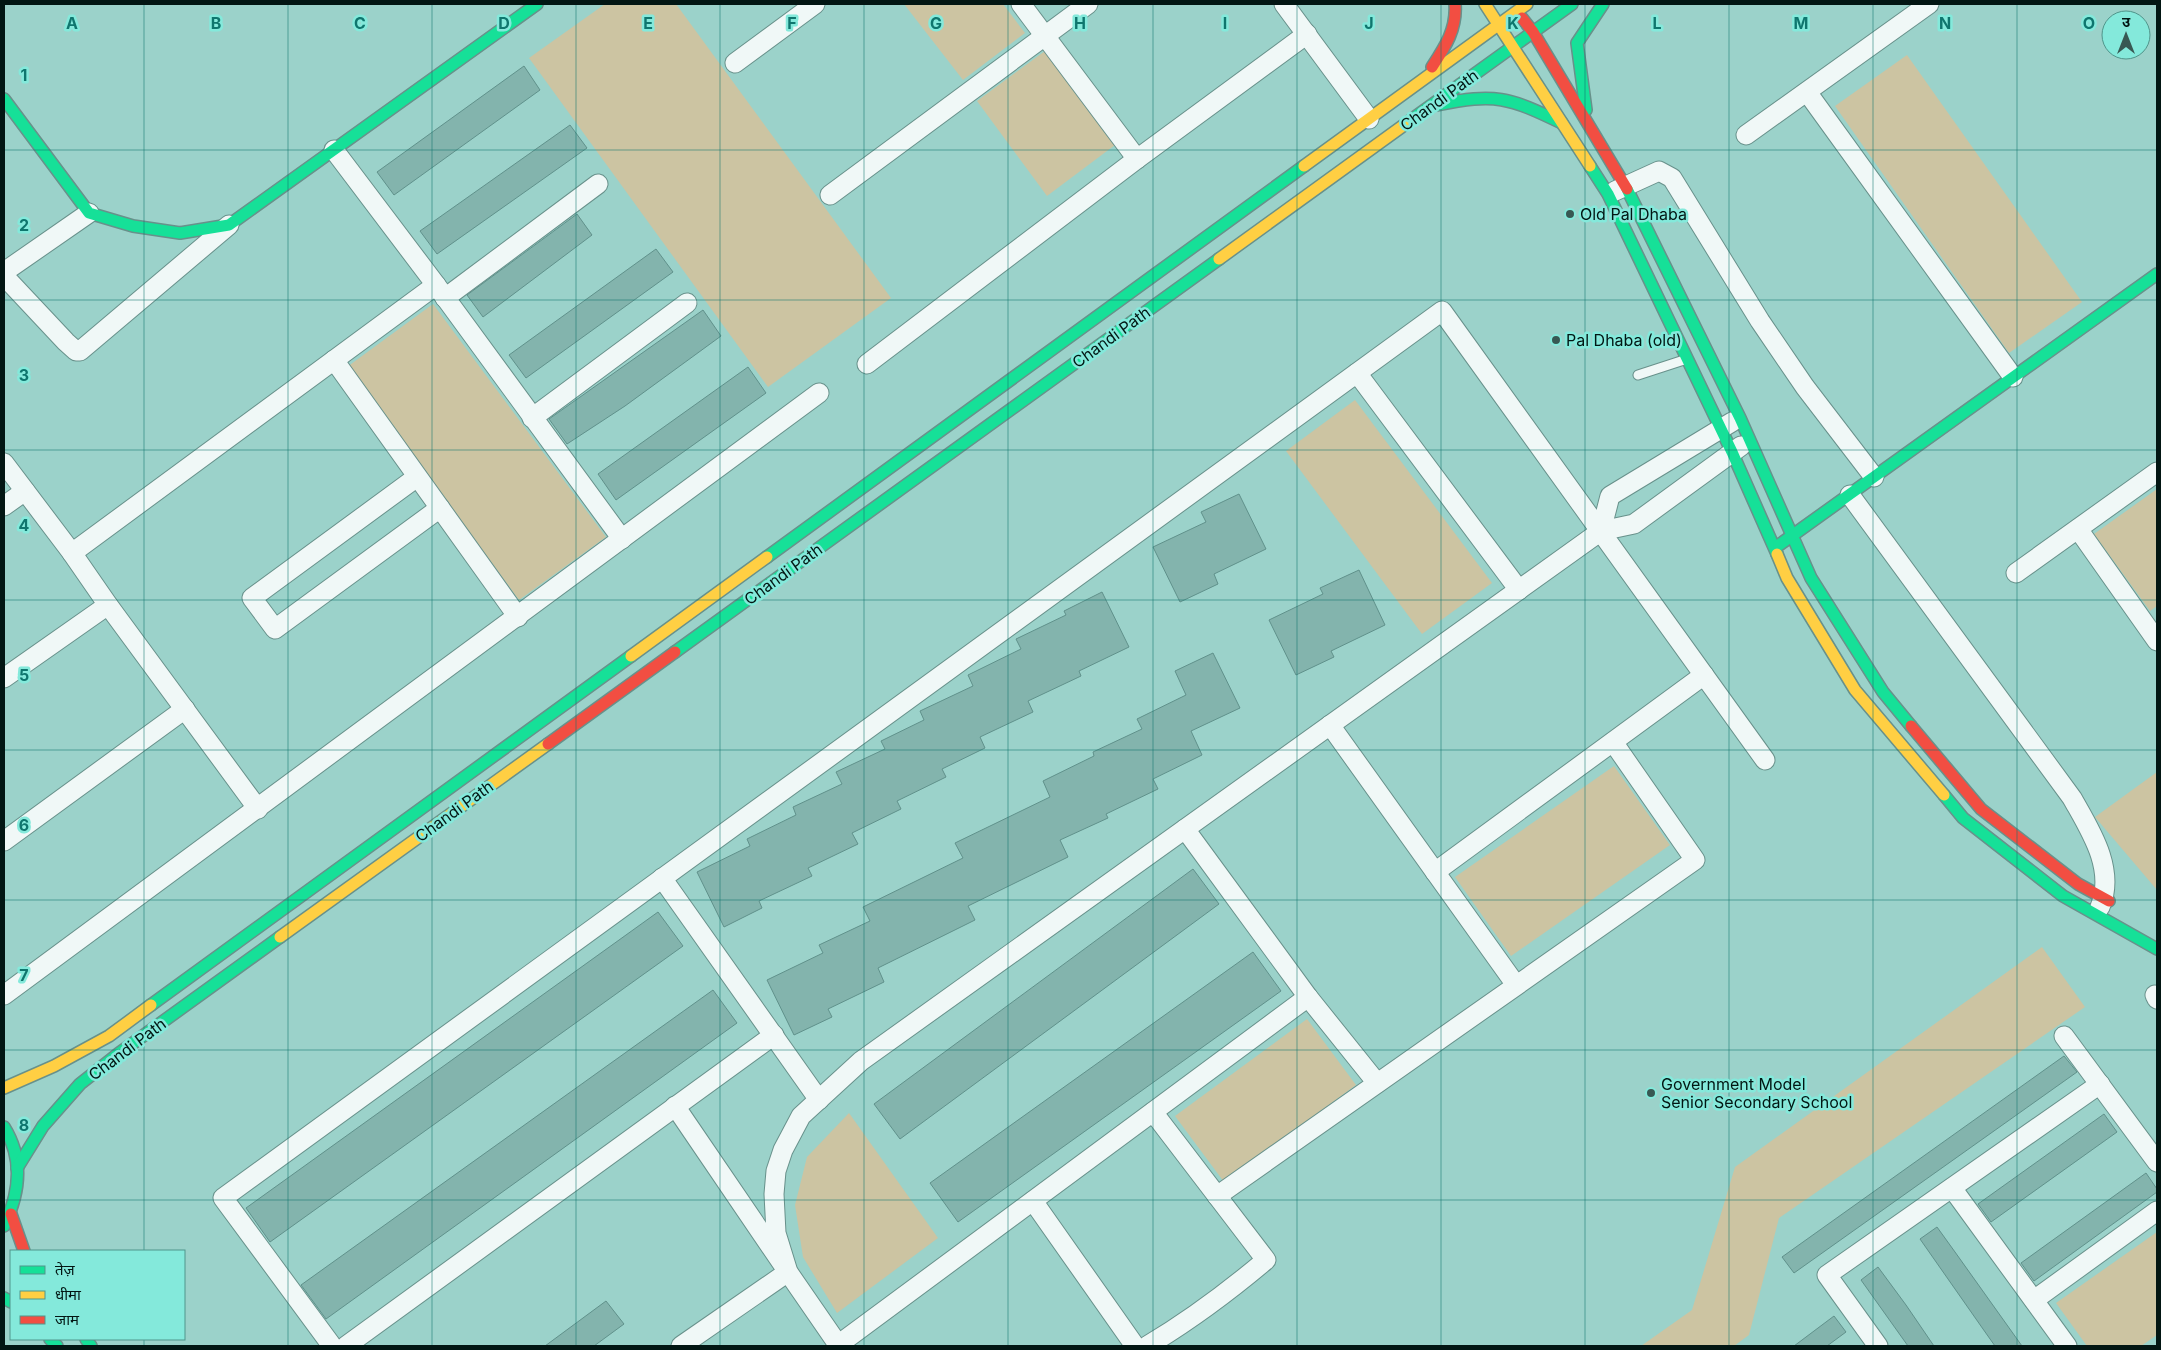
<svg xmlns="http://www.w3.org/2000/svg" width="2161" height="1350" font-family="Inter,'Noto Sans Devanagari',sans-serif">
<rect width="100%" height="100%" fill="#9bd2ca"/>
<g fill="#ccc4a2">
<polygon points="605,4 676,4 891,298 768,387 529,58"/>
<polygon points="904,4 1003,4 1025,33 963,80"/>
<polygon points="1045,51 1115,145 1047,196 977,101"/>
<polygon points="1907,55 2082,302 2009,353 1835,106"/>
<polygon points="433,304 606,537 519,600 347,367"/>
<polygon points="1355,400 1492,583 1422,634 1286,451"/>
<polygon points="2157,489 2157,606 2150,611 2094,534"/>
<polygon points="1614,766 1670,845 1511,956 1455,877"/>
<polygon points="2157,772 2157,890 2095,817"/>
<polygon points="2042,947 2085,1007 1779,1218 1749,1335 1734,1346 1641,1346 1692,1310 1735,1167"/>
<polygon points="1307,1019 1356,1085 1224,1182 1175,1116"/>
<polygon points="849,1113 938,1238 837,1313 803,1257 795,1205 807,1157"/>
<polygon points="2157,1232 2157,1335 2141,1346 2087,1346 2056,1303"/>
</g>
<g fill="#83b4ad" stroke="#60918b">
<polygon points="524,66 540,90 394,195 377,172"/>
<polygon points="570,125 587,148 437,254 420,231"/>
<polygon points="577,214 592,235 483,317 467,295"/>
<polygon points="656,249 673,272 526,378 509,355"/>
<polygon points="703,310 721,336 625,406 567,444 549,419"/>
<polygon points="748,367 766,393 616,500 598,474"/>
<polygon points="1239,494 1266,549 1214,574 1218,584 1180,602 1153,547 1206,522 1201,512"/>
<polygon points="1359,570 1385,625 1331,651 1334,657 1296,675 1269,620 1323,594 1320,588"/>
<polygon points="1102,592 1129,647 1079,671 1081,676 1028,701 1033,712 980,737 985,748 942,769 946,777 897,801 901,809 852,833 858,844 808,868 812,876 759,901 762,908 724,927 697,872 750,846 747,839 796,815 793,807 842,784 836,772 885,749 881,741 924,720 920,711 973,686 968,675 1021,649 1016,639 1066,615 1064,611"/>
<polygon points="1213,653 1240,708 1191,731 1202,755 1153,779 1158,789 1106,814 1108,818 1060,840 1068,857 968,906 975,920 878,968 884,982 828,1009 832,1017 794,1035 767,980 823,953 819,945 870,921 863,907 963,858 955,843 1050,797 1043,781 1094,756 1093,752 1142,729 1137,719 1186,695 1175,671"/>
<polygon points="1193,869 1219,904 900,1139 874,1104"/>
<polygon points="658,912 683,946 270,1242 246,1208"/>
<polygon points="1253,952 1281,991 958,1222 930,1183"/>
<polygon points="713,990 737,1023 326,1319 301,1285"/>
<polygon points="2064,1056 2077,1072 1794,1273 1782,1257"/>
<polygon points="2104,1114 2117,1132 1991,1222 1978,1204"/>
<polygon points="2146,1173 2157,1189 2157,1192 2034,1281 2021,1263"/>
<polygon points="1937,1227 1955,1252 2022,1346 1995,1346 1983,1329 1920,1239"/>
<polygon points="1878,1267 1906,1305 1934,1346 1908,1346 1861,1280"/>
<polygon points="606,1301 624,1324 594,1346 545,1346"/>
<polygon points="1834,1316 1846,1332 1827,1346 1794,1346"/>
</g>
<g fill="none" stroke-linecap="round" stroke-linejoin="round">
<g stroke="#68918b" stroke-width="11">
<polyline id="lane" points="1638,375 1684,360"/>
</g>
<g stroke="#68918b" stroke-width="21">
<g id="street">
<polyline points="1021,4 1137,159"/>
<polyline points="1284,4 1369,119"/>
<polyline points="735,63 815,4"/>
<polyline points="1807,92 2013,377"/>
<polyline points="1746,135 1929,4"/>
<polyline points="334,150 436,285 622,539"/>
<polyline points="1615,191 1659,171 1672,178 1760,321 1805,387 1874,477"/>
<polyline points="830,195 1088,4"/>
<polyline points="4,272 89,213"/>
<polyline points="4,276 66,342 76,351 80,351 229,225"/>
<polyline points="445,298 598,184"/>
<polyline points="334,360 518,617"/>
<polyline points="867,364 1137,159 1307,34"/>
<polyline points="1357,373 1519,590"/>
<polyline points="532,418 687,303"/>
<polyline points="4,463 72,553 108,605 258,809"/>
<polyline points="417,477 252,598 275,629 440,508"/>
<path d="M 1850,495 L 2072,798 C 2090,830 2116,869 2100,907"/>
<polyline points="4,506 25,491"/>
<polyline points="2078,529 2157,641"/>
<polyline points="1601,531 1610,496 1732,422"/>
<polyline points="72,553 436,285"/>
<polyline points="2016,573 2157,472"/>
<polyline points="4,678 108,605"/>
<polyline points="1330,725 1516,985"/>
<polyline points="1185,829 1308,997 1377,1083"/>
<polyline points="4,841 185,709"/>
<polyline points="1435,872 1704,675"/>
<polyline points="662,878 819,1100"/>
<polyline points="4,995 819,393"/>
<polyline points="2155,995 2157,999"/>
<polyline points="2064,1036 2157,1162"/>
<polyline points="675,1106 788,1272 681,1346"/>
<polyline points="1952,1188 2067,1346"/>
<polyline points="1217,1196 1695,860 1613,742"/>
<polyline points="1033,1201 1135,1346"/>
<polyline points="2034,1300 2157,1211"/>
<polyline points="838,1345 1308,997"/>
<polyline points="332,1346 223,1198 1442,311 1765,760"/>
<polyline points="346,1346 774,1035"/>
<polyline points="839,1346 788,1272 776,1233 774,1194 776,1171 783,1150 801,1116 861,1061 1601,531 1634,524 1741,446"/>
<path d="M 1147,1346 C 1189,1321 1228,1292 1266,1260 L 1153,1112"/>
<polyline points="1878,1346 1827,1275 2100,1084"/>
</g>
</g>
<g stroke="#68918b" stroke-width="14">
<g id="fast">
<polyline points="4,99 89,213 133,226 180,233 229,225 537,4"/>
<path d="M 1437,105 C 1496,93 1508,97 1562,123"/>
<polyline points="1586,110 1577,43 1603,4"/>
<polyline points="1411,120 1572,4"/>
<polyline points="1590,166 1608,194 1732,452 1777,554"/>
<polyline points="1627,189 1740,418 1811,578 1883,692 1911,726"/>
<polyline points="1779,545 2157,274"/>
<polyline points="767,557 1304,166"/>
<polyline points="675,652 1219,259"/>
<polyline points="1944,795 1963,818 2063,896 2157,949"/>
<polyline points="151,1005 631,656"/>
<path d="M 4,1127 C 24,1159 20,1193 4,1226"/>
<polyline points="17,1168 43,1126 80,1084 118,1054 280,937"/>
<polyline points="4,1298 11,1302"/>
<polyline points="50,1339 57,1346"/>
<polyline points="86,1339 91,1346"/>
</g>
</g>
<g stroke="#68918b" stroke-width="14">
<g id="slow">
<polyline points="1485,4 1590,166"/>
<polyline points="1304,166 1527,4"/>
<polyline points="1219,259 1411,120"/>
<polyline points="1777,554 1787,578 1855,690 1944,795"/>
<polyline points="631,656 767,557"/>
<polyline points="280,937 548,744"/>
<polyline points="4,1088 54,1066 109,1036 151,1005"/>
</g>
</g>
<g stroke="#68918b" stroke-width="14">
<g id="jam">
<polyline points="1522,18 1533,32 1627,189"/>
<path d="M 1432,67 C 1445,47 1457,29 1455,4"/>
<polyline points="1911,726 1981,809 2078,884 2109,901"/>
<polyline points="548,744 675,652"/>
<polyline points="11,1214 24,1251"/>
</g>
</g>
<use href="#lane" stroke="#f0f8f7" stroke-width="9"/>
<use href="#street" stroke="#f0f8f7" stroke-width="19"/>
<use href="#fast" stroke="#16e098" stroke-width="11"/>
<use href="#slow" stroke="#ffcf43" stroke-width="11"/>
<use href="#jam" stroke="#f24e42" stroke-width="11"/>
</g>
<path fill="none" stroke="#0f766e" stroke-width="1" stroke-opacity="0.55" d="M 144,4 L 144,1251M 288,4 L 288,1346M 432,4 L 432,1346M 576,4 L 576,1346M 720,4 L 720,1346M 864,4 L 864,1346M 1008,4 L 1008,1346M 1153,4 L 1153,1346M 1297,4 L 1297,1346M 1441,4 L 1441,1346M 1585,4 L 1585,1346M 1729,4 L 1729,1346M 1873,4 L 1873,1346M 2017,4 L 2017,1346M 4,150 L 2157,150M 4,300 L 2157,300M 4,450 L 2157,450M 4,600 L 2157,600M 4,750 L 2157,750M 4,900 L 2157,900M 4,1050 L 2157,1050M 4,1200 L 2157,1200M 144,1339 L 144,1346"/>
<g fill="#385853" stroke="#84e9db" stroke-width="2">
<circle cx="1570" cy="214" r="5"/>
<circle cx="1556" cy="340" r="5"/>
<circle cx="1651" cy="1093" r="5"/>
</g>
<g text-anchor="middle" stroke-width="5" stroke-linejoin="round" paint-order="stroke">
<g font-size="16" fill="#021613" stroke="#84e9db">
<text transform="translate(1439 100) rotate(-36)" y="6">Chandi Path</text>
<text transform="translate(1111 337) rotate(-36)" y="6">Chandi Path</text>
<text transform="translate(783 574) rotate(-36)" y="6">Chandi Path</text>
<text transform="translate(454 811) rotate(-36)" y="6">Chandi Path</text>
<text transform="translate(127 1049) rotate(-37)" y="6">Chandi Path</text>
</g>
<g font-size="16" fill="#021613" stroke="#84e9db" text-anchor="start">
<text x="1580" y="220">Old Pal Dhaba</text>
<text x="1566" y="346">Pal Dhaba (old)</text>
<text x="1661" y="1090">Government Model<tspan x="1661" dy="18">Senior Secondary School</tspan></text>
</g>
</g>
<g font-size="16" text-anchor="middle" font-weight="bold" fill="#0f766e" stroke="#84e9db" stroke-width="5" stroke-linejoin="round" paint-order="stroke">
<text x="72" y="29">A</text>
<text x="216" y="29">B</text>
<text x="360" y="29">C</text>
<text x="504" y="29">D</text>
<text x="648" y="29">E</text>
<text x="792" y="29">F</text>
<text x="936" y="29">G</text>
<text x="1080" y="29">H</text>
<text x="1225" y="29">I</text>
<text x="1369" y="29">J</text>
<text x="1513" y="29">K</text>
<text x="1657" y="29">L</text>
<text x="1801" y="29">M</text>
<text x="1945" y="29">N</text>
<text x="2089" y="29">O</text>
<text x="24" y="81">1</text>
<text x="24" y="231">2</text>
<text x="24" y="381">3</text>
<text x="24" y="531">4</text>
<text x="24" y="681">5</text>
<text x="24" y="831">6</text>
<text x="24" y="981">7</text>
<text x="24" y="1131">8</text>
</g>
<rect width="2161" height="1350" fill="none" stroke="#021613" stroke-width="10"/>
<rect x="10" y="1250" width="175" height="90" fill="#84e9db" stroke="#50958b"/>
<rect x="20" y="1266" width="25" height="8" fill="#16e098" stroke="#50958b"/>
<text x="55" y="1275" font-size="15" fill="#021613">तेज़</text>
<rect x="20" y="1291" width="25" height="8" fill="#ffcf43" stroke="#50958b"/>
<text x="55" y="1300" font-size="15" fill="#021613">धीमा</text>
<rect x="20" y="1316" width="25" height="8" fill="#f24e42" stroke="#50958b"/>
<text x="55" y="1325" font-size="15" fill="#021613">जाम</text>
<g transform="translate(2126 35)"><circle r="24" fill="#84e9db" stroke="#50958b"/>
<path d="M0-4L9 19L0 12L-9 19Z" fill="#385853"/>
<text y="-8" font-size="14" font-weight="bold" text-anchor="middle" fill="#021613">उ</text>
</g>
</svg>
